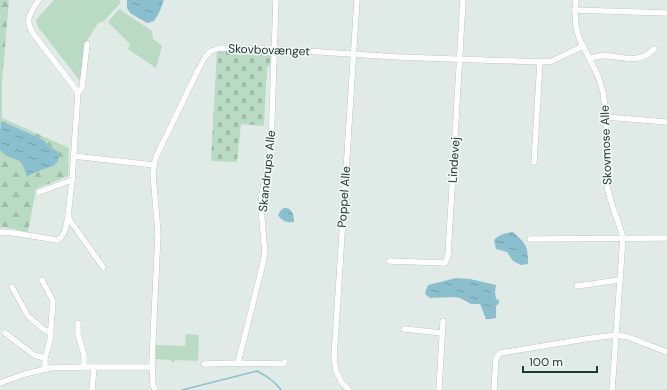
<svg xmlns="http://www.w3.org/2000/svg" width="667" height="390" font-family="'DM Sans',sans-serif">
<defs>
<pattern id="forest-firs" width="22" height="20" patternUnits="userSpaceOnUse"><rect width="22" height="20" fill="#b9dac3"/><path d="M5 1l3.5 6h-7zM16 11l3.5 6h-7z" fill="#9fbca8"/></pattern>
<pattern id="cemetery-stones" width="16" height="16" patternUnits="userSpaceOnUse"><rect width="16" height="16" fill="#b9dac3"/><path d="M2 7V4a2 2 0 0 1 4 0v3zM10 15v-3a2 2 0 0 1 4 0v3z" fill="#9fbca8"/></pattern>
<pattern id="water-ripples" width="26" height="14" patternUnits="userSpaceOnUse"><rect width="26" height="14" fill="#8ac0cd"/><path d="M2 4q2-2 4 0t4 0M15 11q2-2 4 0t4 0" fill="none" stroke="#709da7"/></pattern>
</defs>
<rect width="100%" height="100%" fill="#e0eae6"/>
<polygon fill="url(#forest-firs)" points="0,0 9,0 2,82 2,118 69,148 68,176 36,189 28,232 3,227 0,229 0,149 5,155 19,161 23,165 33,173 53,166 57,151 48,146 44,140 1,122 0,132"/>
<polygon fill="url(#cemetery-stones)" points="217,51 268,52 271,54 270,66 267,67 264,126 241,124 237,162 211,161"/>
<g fill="#b9dac3">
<polygon points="54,0 119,0 121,2 104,21 98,23 84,46 81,80 80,81 42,32 38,28 36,20"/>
<polygon points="119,9 152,31 153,39 162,46 156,68 128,49 130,44 108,22"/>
<polygon points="186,334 199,335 198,361 175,360 175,362 171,362 171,360 156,359 156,345 185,346"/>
</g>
<g fill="url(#water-ripples)">
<polygon points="127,0 164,0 159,13 154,21 147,23 130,13 127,8"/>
<polygon points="1,121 44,140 48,146 57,151 59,154 58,161 53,166 33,173 27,177 23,165 19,161 5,155 0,150 0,132"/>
<path d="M 284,208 C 292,207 294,215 294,222 C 286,223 282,221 278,215 L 281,210 Z"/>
<path d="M 513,232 C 526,244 528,245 528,264 L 521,265 L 513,261 L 507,252 L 496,249 L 494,240 C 500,234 505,233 513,232 Z"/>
<polygon points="456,278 470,279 496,285 495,292 496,299 499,300 499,303 496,306 496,318 490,319 486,319 480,304 471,304 460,298 452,297 430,298 425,294 426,290 428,285"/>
</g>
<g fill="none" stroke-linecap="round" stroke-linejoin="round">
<path stroke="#8ac0cd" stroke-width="1.5" d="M 182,390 L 257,371 C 266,376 275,381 281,390"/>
<g stroke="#a3b1ad" stroke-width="6">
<g id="minor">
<path d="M 39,0 C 29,14 24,21 35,36 L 78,92"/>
<path d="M 576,0 L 575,10 L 576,26 L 579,38 L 598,76 L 603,92 L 606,117 L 607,186 C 610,204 619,221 623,238 L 612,390"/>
<polyline points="575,10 667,13"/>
<polyline points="87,44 82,88 78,92 72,180 68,216 71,222 103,267"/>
<path d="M 590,59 C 610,48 634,70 654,49"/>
<polyline points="606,117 667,122"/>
<polyline points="73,156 154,165"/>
<polyline points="534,162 540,62"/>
<polyline points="39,192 72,180"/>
<path d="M 0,232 L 14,233 L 57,240 C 66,236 66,225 68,216"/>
<polyline points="530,239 667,238"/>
<polyline points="389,261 445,263 448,255 463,0"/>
<polyline points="42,280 53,301 50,340 45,358 45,369"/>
<polyline points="577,286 619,280"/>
<polyline points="12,287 28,316 43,329 51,333"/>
<polyline points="78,323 78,334 84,355 84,367"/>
<polyline points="404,329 442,333"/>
<polyline points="5,333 34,355 45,358"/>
<polyline points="238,363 265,255 261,207 262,194 271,146 276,0"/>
<polyline points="204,364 238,363 283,364 285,362"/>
<polyline points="0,383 25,374 50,368 84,367 152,367"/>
<polyline points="92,390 94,367"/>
<polyline points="155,390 153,385 152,361 158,233 153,174 154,165 156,157 198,70 205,57 211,51 220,48 274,49 398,57 540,62 552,61 583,46"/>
<polyline points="349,390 342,383 336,371 334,358 357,0"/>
<polyline points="439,390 443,321"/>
<polyline points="494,390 496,358 500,353 585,339 616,335 628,337 667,352"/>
</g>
</g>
<use href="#minor" stroke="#fff" stroke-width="5.5"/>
</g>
<g text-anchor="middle" stroke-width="3.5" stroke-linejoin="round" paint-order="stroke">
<g font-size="12" fill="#213934" stroke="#f0f7f4">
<text transform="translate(269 50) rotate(2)" y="4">Skovbovænget</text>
<text transform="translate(606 145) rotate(-92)" y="4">Skovmose Alle</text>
<text transform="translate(454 160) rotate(-86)" y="4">Lindevej</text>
<text transform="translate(267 171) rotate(-84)" y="4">Skandrups Alle</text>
<text transform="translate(344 197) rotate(-86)" y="4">Poppel Alle</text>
</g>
</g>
<path d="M523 366v6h74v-6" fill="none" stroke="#213934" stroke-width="2"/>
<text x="529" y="366" font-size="12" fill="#213934" stroke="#f0f7f4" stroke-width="3" paint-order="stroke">100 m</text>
</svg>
